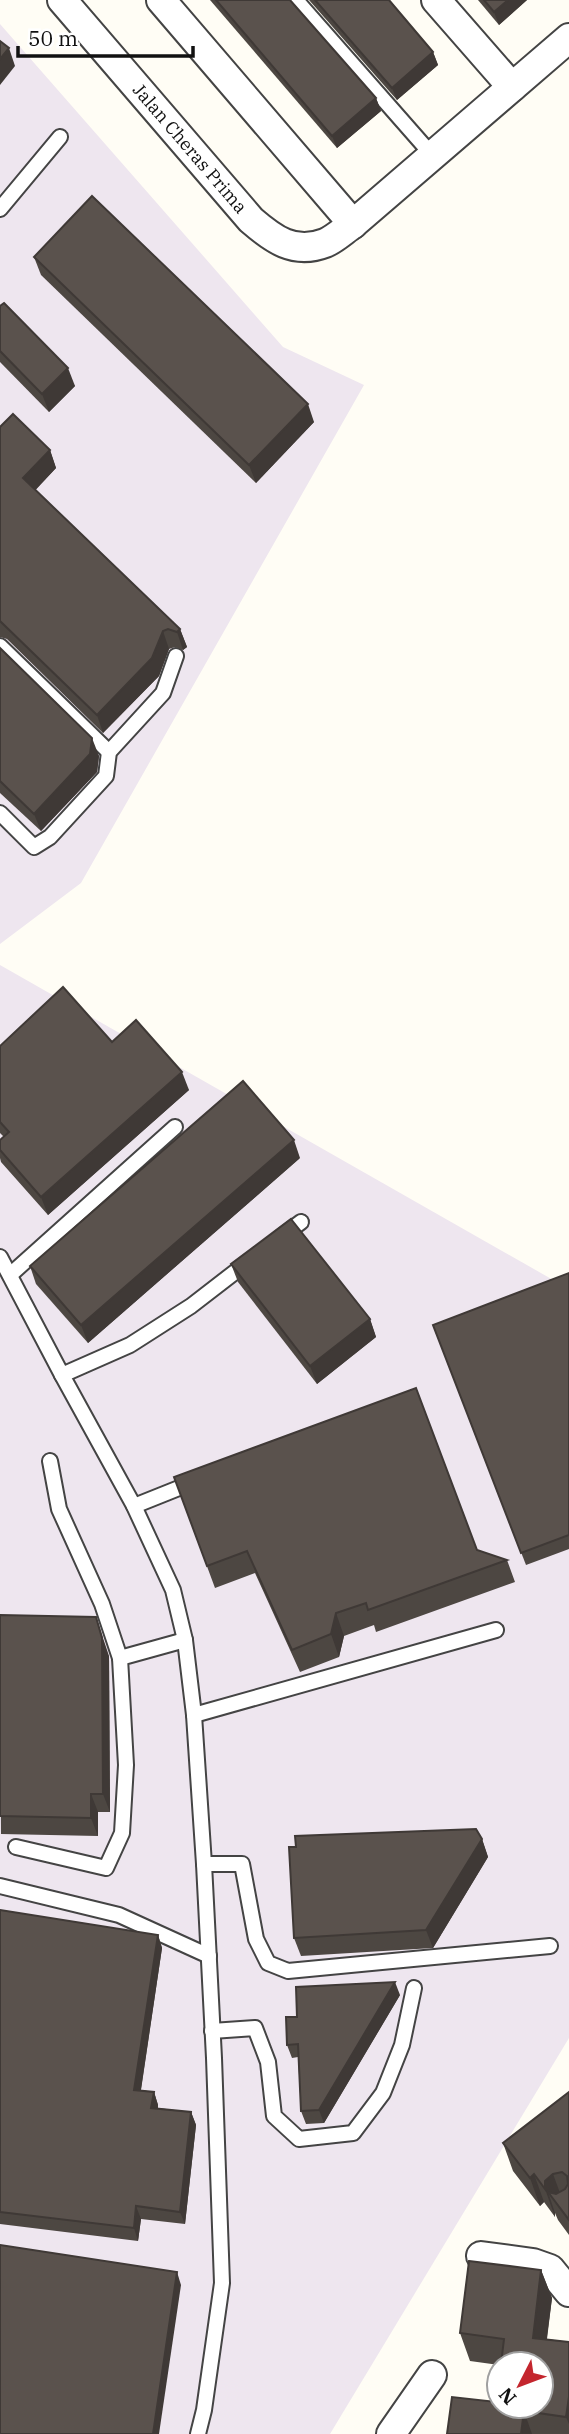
<svg xmlns="http://www.w3.org/2000/svg" width="569" height="2434" font-family="'IBM Plex Serif',serif">
<rect width="100%" height="100%" fill="#fffdf5"/>
<g fill="#eee6ef">
<polygon points="0,24 283,347 364,385 81,883 0,944"/>
<polygon points="0,965 569,1289 569,2038 330,2434 0,2434"/>
</g>
<g fill="none" stroke-linecap="round" stroke-linejoin="round">
<g stroke="#444" stroke-width="18">
<g id="lane">
<polyline points="296,0 433,156"/>
<polyline points="0,209 60,137"/>
<polyline points="0,646 109,752"/>
<polyline points="0,813 34,847 50,837 106,776 109,752 163,693 176,656"/>
<polyline points="281,1237 301,1222"/>
<polyline points="0,1257 62,1375 134,1506 173,1590 185,1640 194,1715 204,1864 214,2058 222,2283 204,2410 198,2434"/>
<polyline points="10,1275 175,1127"/>
<polyline points="62,1375 130,1345 191,1306 248,1262"/>
<polyline points="50,1461 59,1509 102,1604 120,1658"/>
<polyline points="134,1506 194,1482"/>
<polyline points="194,1715 496,1630"/>
<polyline points="16,1847 106,1868 122,1833 126,1765 120,1658 185,1640"/>
<polyline points="204,1864 242,1864 256,1939 268,1963 288,1971 550,1946"/>
<polyline points="0,1886 119,1915 209,1956"/>
<polyline points="212,2031 255,2028 268,2062 274,2116 299,2139 353,2133 383,2093 402,2045 414,1988"/>
</g>
</g>
<g stroke="#444" stroke-width="32">
<g id="street">
<path id="s1" d="M 62,0 L 251,220 C 273,239 294,255 325,243 C 335,239 344,230 353,224 L 569,38"/>
<polyline points="161,0 353,224"/>
<polyline points="436,0 512,87"/>
<polyline points="481,2256 533,2263 550,2269 569,2292"/>
<polyline points="391,2434 432,2375"/>
</g>
</g>
<use href="#lane" stroke="#fff" stroke-width="14"/>
<use href="#street" stroke="#fff" stroke-width="28"/>
</g>
<g fill="#4d4742">
<polygon points="210,0 290,0 376,98 381,111 337,148"/>
<polygon points="309,0 389,0 433,52 438,65 397,100"/>
<polygon points="478,0 527,0 499,25"/>
<polygon points="34,257 314,422 256,483 41,275"/>
<polygon points="0,306 75,386 49,412 0,362"/>
<polygon points="0,427 50,450 56,468 35,490 180,629 187,647 183,650 175,647 169,649 159,676 103,733 7,639 0,637"/>
<polygon points="0,648 99,756 97,772 41,831 0,793"/>
<polygon points="112,1042 189,1090 48,1215 1,1162 0,1158 0,1140 4,1137 0,1133 0,1046"/>
<polygon points="300,1158 88,1343 36,1284 30,1266"/>
<polygon points="231,1264 370,1319 376,1337 317,1384 238,1282"/>
<polygon points="569,1273 569,1549 526,1565 433,1325"/>
<polygon points="174,1477 477,1550 507,1560 515,1582 376,1632 374,1625 344,1636 339,1657 300,1672 255,1573 215,1588"/>
<polygon points="0,1615 109,1656 110,1812 98,1812 98,1836 1,1834"/>
<polygon points="482,1839 488,1857 433,1948 301,1956 294,1938"/>
<polygon points="0,1910 158,1935 162,1948 141,2090 154,2092 158,2105 158,2108 191,2112 196,2125 185,2224 141,2219 138,2241 0,2224"/>
<polygon points="400,1995 324,2123 306,2124 301,2111 298,2057 292,2058 287,2045 297,2017"/>
<polygon points="569,2092 569,2235 558,2220 555,2213 555,2217 544,2202 540,2206 513,2171 503,2143"/>
<polygon points="541,2270 552,2298 547,2339 569,2342 569,2434 447,2434 496,2402 541,2364 499,2364 499,2365 470,2361 460,2333"/>
</g>
<g fill="#3f3936">
<polygon points="508,0 527,0 499,25 494,12"/>
<polygon points="9,48 15,66 0,85 0,59"/>
<polygon points="433,52 438,65 397,100 392,88"/>
<polygon points="376,98 381,111 337,148 332,136"/>
<polygon points="68,368 75,386 49,412 42,394"/>
<polygon points="308,404 314,422 256,483 249,465"/>
<polygon points="50,450 56,468 30,496 23,478"/>
<polygon points="180,629 187,647 183,650 177,632"/>
<polygon points="163,631 169,649 159,676 103,733 97,715"/>
<polygon points="92,738 99,756 97,772 41,831 34,814"/>
<polygon points="182,1072 189,1090 48,1215 41,1197"/>
<polygon points="294,1140 300,1158 88,1343 81,1325"/>
<polygon points="370,1319 376,1337 317,1384 310,1366"/>
<polygon points="336,1613 344,1636 339,1657 331,1634"/>
<polygon points="96,1617 109,1656 110,1812 103,1794"/>
<polygon points="91,1794 98,1812 98,1836 91,1818"/>
<polygon points="482,1839 488,1857 433,1948 426,1930"/>
<polygon points="158,1935 162,1948 139,2102 134,2090"/>
<polygon points="395,1982 400,1995 324,2123 319,2110"/>
<polygon points="154,2092 158,2105 156,2120 151,2108"/>
<polygon points="191,2112 196,2125 185,2224 180,2212"/>
<polygon points="534,2174 544,2202 540,2206 530,2178"/>
<polygon points="553,2174 563,2201 548,2192 555,2213 555,2217 545,2189 545,2181"/>
<polygon points="136,2206 141,2219 138,2241 134,2228"/>
<polygon points="541,2270 552,2298 543,2366 533,2338"/>
<polygon points="177,2272 181,2285 159,2434 153,2434"/>
<polygon points="569,2397 569,2424 566,2417"/>
<polygon points="524,2411 532,2434 521,2434"/>
</g>
<g fill="#5a524d" stroke="#3f3936" stroke-width="2">
<polygon points="216,0 290,0 376,98 332,136"/>
<polygon points="315,0 389,0 433,52 392,88"/>
<polygon points="484,0 508,0 494,12"/>
<polygon points="0,41 9,48 0,59"/>
<polygon points="92,196 308,404 249,465 34,257"/>
<polygon points="4,303 68,368 42,394 0,351 0,306"/>
<polygon points="13,414 50,450 23,478 180,629 177,632 168,629 163,631 152,658 97,715 0,621 0,427"/>
<polygon points="0,648 92,738 90,754 34,814 0,781"/>
<polygon points="63,987 112,1042 136,1020 182,1072 41,1197 0,1150 0,1140 9,1132 0,1122 0,1046"/>
<polygon points="243,1081 294,1140 81,1325 30,1266"/>
<polygon points="291,1219 370,1319 310,1366 231,1264"/>
<polygon points="569,1273 569,1535 521,1553 433,1325"/>
<polygon points="416,1388 477,1550 507,1560 368,1610 366,1603 336,1613 331,1634 292,1650 247,1551 207,1566 174,1477"/>
<polygon points="0,1615 96,1617 102,1638 103,1794 91,1794 91,1818 0,1816"/>
<polygon points="476,1829 482,1839 426,1930 294,1938 289,1847 296,1847 295,1836"/>
<polygon points="0,1910 158,1935 134,2090 154,2092 151,2108 191,2112 180,2212 136,2206 134,2228 0,2212"/>
<polygon points="395,1982 319,2110 301,2111 298,2044 287,2045 286,2017 297,2017 296,1987"/>
<polygon points="569,2092 569,2220 548,2192 556,2194 565,2189 568,2184 567,2176 562,2172 553,2174 545,2181 545,2189 534,2174 530,2178 503,2143"/>
<polygon points="0,2245 177,2272 153,2434 0,2434"/>
<polygon points="469,2261 541,2270 533,2338 569,2342 569,2397 566,2417 524,2411 521,2434 447,2434 452,2397 496,2402 499,2383 499,2406 541,2406 541,2364 501,2364 504,2339 460,2333"/>
</g>
<g text-anchor="middle" stroke-width="7" stroke-linejoin="round" paint-order="stroke">
<g font-size="18" fill="#111" stroke="#fff">
<text dy="6" stroke="none"><textPath href="#s1" startOffset="196">Jalan Cheras Prima</textPath></text>
</g>
</g>
<g transform="translate(520 2385) rotate(228)"><circle r="33" fill="#ffffff" stroke="#a0a0a0" stroke-width="2"/>
<path d="M0-5L12 26L0 18L-12 26Z" fill="#c4262e"/>
<text y="-10" font-size="19" font-weight="bold" text-anchor="middle" fill="#111111">N</text>
</g>
<path d="M18 46v10h175v-10" fill="none" stroke="#111111" stroke-width="3.5"/>
<text x="28" y="46" font-size="21" fill="#111111" stroke="#ffffff" stroke-width="5" paint-order="stroke">50 m</text>
</svg>
